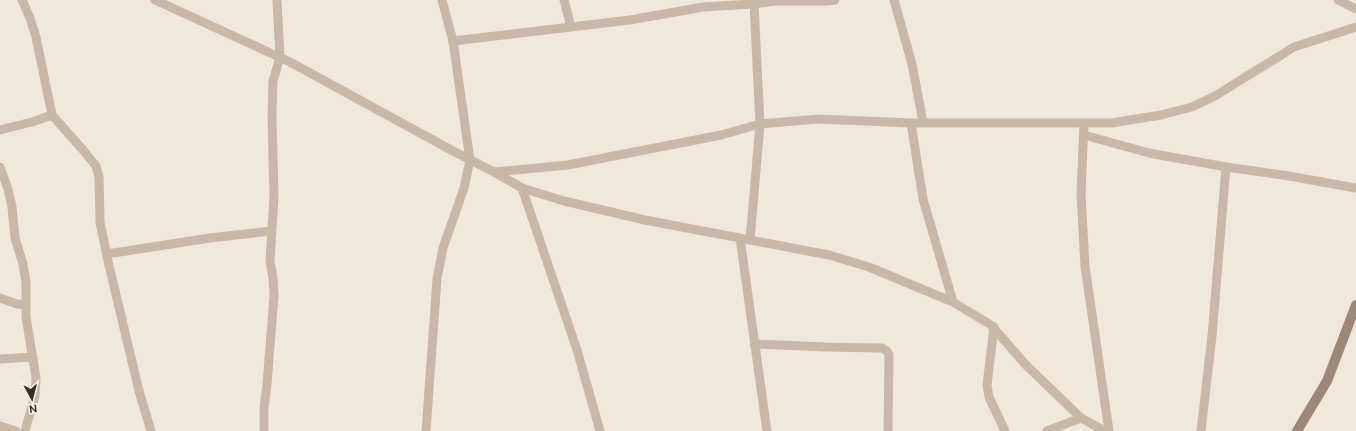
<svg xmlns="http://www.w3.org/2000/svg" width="1356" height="431" font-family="Ubuntu,sans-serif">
<rect width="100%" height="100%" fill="#f1e8dc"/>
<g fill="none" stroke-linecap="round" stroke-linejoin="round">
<g stroke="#c8b8a9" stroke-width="9">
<polyline points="22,0 30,18 36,37 52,115 83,150 96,166 99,177 100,222 108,261 139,391 151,431"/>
<polyline points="155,0 290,62 453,151 494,172 522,188 564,201 645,220 829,255 869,267 953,302 991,325 1026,365 1081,418 1105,431"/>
<polyline points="564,0 571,27"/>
<polyline points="894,0 912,64 923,122"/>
<polyline points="1338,0 1356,9"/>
<polyline points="453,41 630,20 703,7 754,4 775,1 827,1 835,0"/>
<polyline points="911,123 923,199 953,302"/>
<polyline points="1084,123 1081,194 1085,266 1109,431"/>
<polyline points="0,130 32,122 52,115"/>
<polyline points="1084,135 1149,153 1226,167 1289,176 1356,188"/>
<polyline points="0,167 8,189 12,207 15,238 23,264 26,282 26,317 36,378 35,396 25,431"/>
<polyline points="494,172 568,165 721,135 760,124 819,119 911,123 1111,123 1161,115 1192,107 1215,96 1294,47 1356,27"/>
<polyline points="522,188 577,350 600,431"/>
<polyline points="740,238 767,431"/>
<polyline points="750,240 760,124 754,4"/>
<polyline points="107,254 210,238 271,231"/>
<polyline points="0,298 17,304 26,305"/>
<polyline points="994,327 987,385 989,397 1005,431"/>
<polyline points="754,344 826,347 882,348 887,351 889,355 888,431"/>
<polyline points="0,359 33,357"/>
<polyline points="0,426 16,431"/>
<polyline points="264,431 264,408 267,384 274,296 273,278 270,261 274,197 272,117 273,81 280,57 277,0"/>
<polyline points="426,431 437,279 443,248 464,188 470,160 453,41 442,0"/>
<polyline points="1047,431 1081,418"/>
<polyline points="1201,431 1212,336 1226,167"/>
</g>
<polyline stroke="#9c877a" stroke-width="10" points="1297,431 1327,381 1356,305"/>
</g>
<g transform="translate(32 399) rotate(173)" stroke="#f9f2e8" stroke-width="3" paint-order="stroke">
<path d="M0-3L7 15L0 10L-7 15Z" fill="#362d28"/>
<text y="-6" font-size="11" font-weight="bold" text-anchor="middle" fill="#362d28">N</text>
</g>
</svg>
